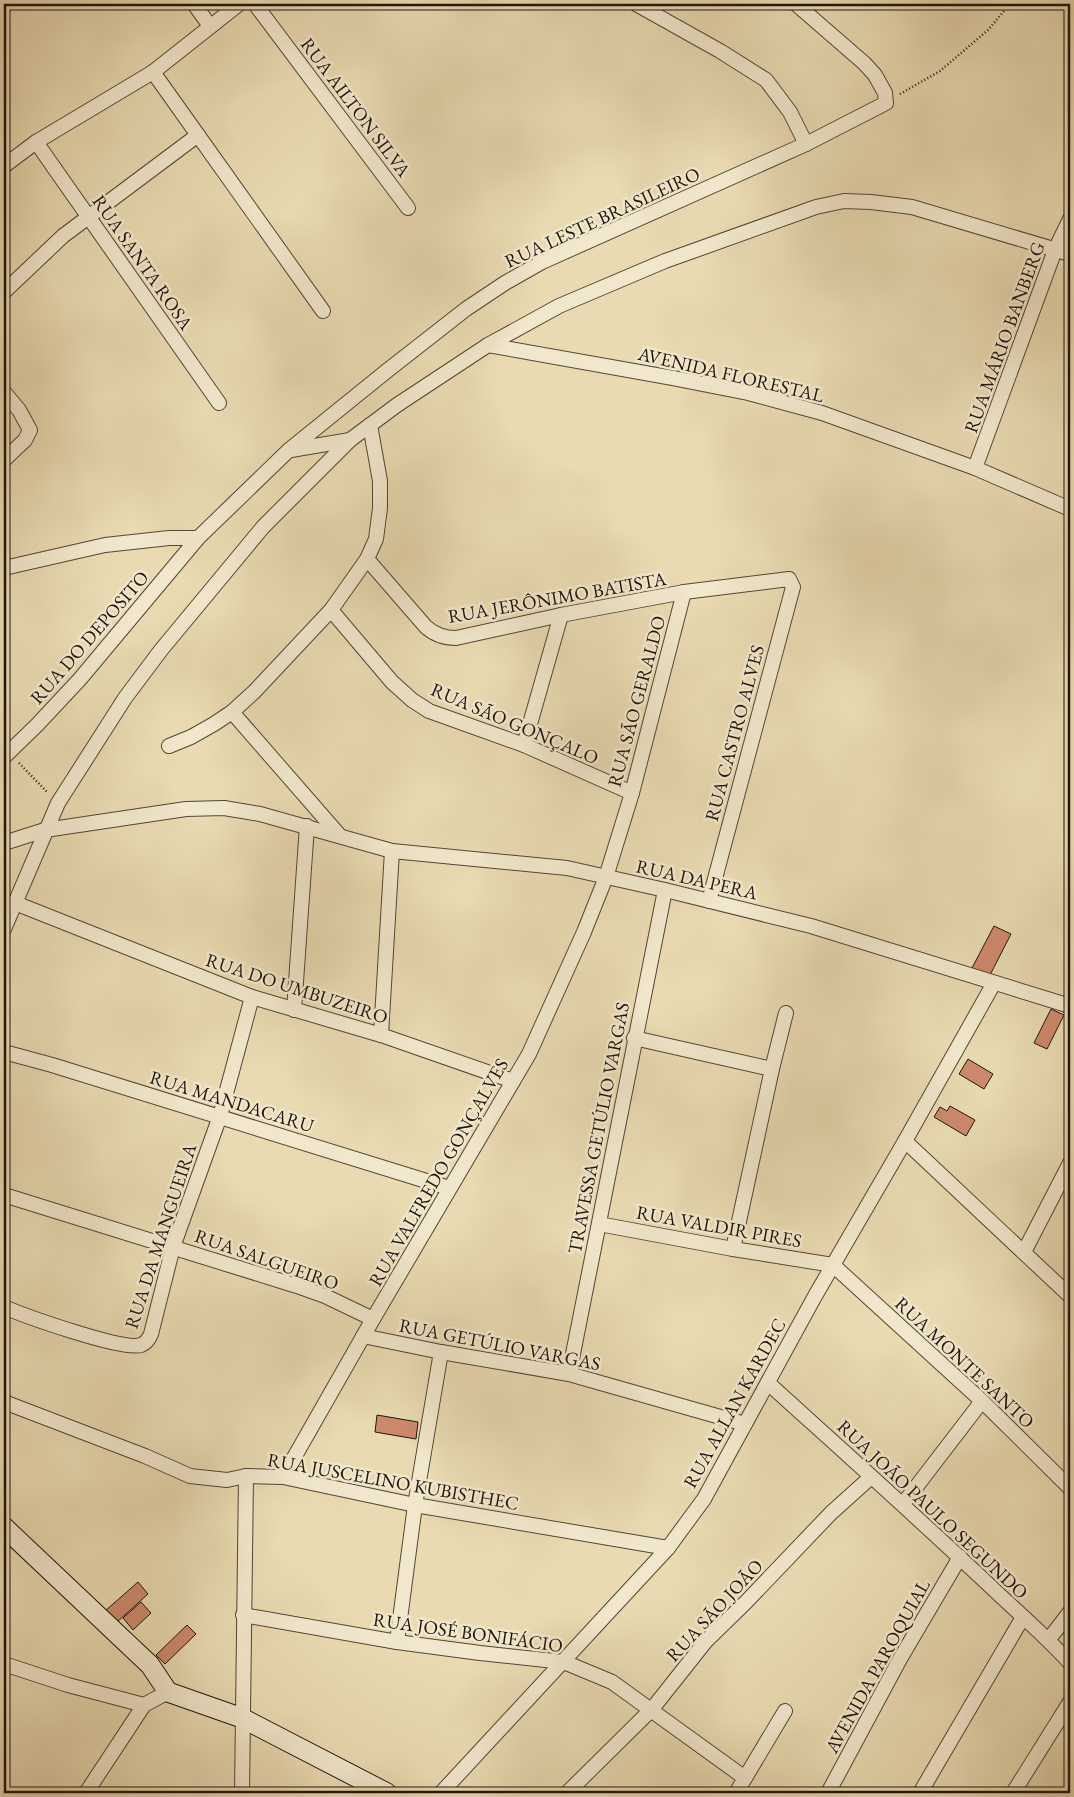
<svg xmlns="http://www.w3.org/2000/svg" width="1074" height="1797" font-family="'EB Garamond',serif">
<rect width="100%" height="100%" fill="#e9dab1"/>
<filter id="stains"><feTurbulence type="fractalNoise" baseFrequency=".004" numOctaves="4"/><feColorMatrix values="0 0 0 0 .2 0 0 0 0 .09 0 0 0 0 .02 0 0 0 .5 -.17"/></filter>
<radialGradient id="worn" r=".72"><stop offset=".6" stop-color="#630" stop-opacity="0"/><stop offset="1" stop-color="#630" stop-opacity=".3"/></radialGradient>
<g fill="#cd896c" stroke="#20140b">
<polygon points="994,926 1011,934 989,977 972,968"/>
<polygon points="1051,1009 1064,1015 1047,1049 1034,1043"/>
<polygon points="968,1059 993,1074 984,1089 959,1074"/>
<polygon points="950,1106 975,1120 966,1136 934,1117 940,1107 947,1111"/>
<polygon points="377,1415 418,1422 416,1439 375,1432"/>
<polygon points="138,1582 148,1594 116,1623 105,1611"/>
<polygon points="141,1602 151,1613 133,1630 123,1618"/>
<polygon points="187,1625 196,1634 165,1664 156,1655"/>
</g>
<g fill="none" stroke-linecap="round" stroke-linejoin="round">
<g stroke="#524634" stroke-width="16">
<g id="street">
<polyline points="194,4 210,26"/>
<polyline points="255,4 408,208"/>
<polyline points="636,4 720,51 766,80 790,112 806,144"/>
<polyline points="153,72 323,311"/>
<polyline points="36,142 219,403"/>
<polyline points="4,166 36,142 153,72 239,4"/>
<polyline points="4,292 63,236 198,135"/>
<polyline points="488,345 673,378 748,393 822,413 975,468 1070,509"/>
<polyline points="4,392 19,410 30,430 25,440 4,460"/>
<polyline points="291,450 350,440"/>
<polyline points="975,468 1055,250 1070,219"/>
<path d="M 367,559 L 426,627 C 435,635 444,638 456,638 L 561,615 L 684,592 L 789,579 L 793,587 L 709,901"/>
<polyline points="4,568 105,545 169,538 198,538"/>
<polyline points="331,610 392,682 412,700 429,711 524,745 632,793"/>
<polyline points="232,712 340,836"/>
<polyline points="524,745 561,615"/>
<polyline points="169,746 191,737 214,724 232,712 254,692 331,610 367,559 376,539 380,508 380,481 370,425"/>
<polyline points="4,757 37,725 80,679 198,538 289,450 388,370 466,309 505,283 542,262 806,144 886,103 885,93 875,75 864,63 796,4"/>
<polyline points="4,843 45,830 186,809 224,808 260,814 392,851 567,868 665,890 811,926 1070,1006"/>
<polyline points="15,903 252,997 381,1035 513,1081"/>
<polyline points="4,929 58,803 125,698 161,650 263,527 350,440 397,405 488,345 559,306 665,261 816,207 844,201 871,202 912,207 1070,254"/>
<polyline points="294,1010 307,826"/>
<polyline points="381,1035 392,851"/>
<polyline points="634,1038 772,1069"/>
<polyline points="4,1052 52,1065 449,1188"/>
<polyline points="905,1141 1070,1296"/>
<polyline points="4,1195 297,1286 325,1296 373,1319"/>
<polyline points="599,1224 733,1249 833,1265 982,1401 1070,1488"/>
<polyline points="733,1249 772,1069 786,1013"/>
<polyline points="1024,1252 1070,1163"/>
<path d="M 4,1307 C 25,1316 123,1351 141,1345 C 146,1343 149,1339 151,1334 L 173,1247 L 220,1116 L 252,997"/>
<polyline points="363,1336 441,1352 569,1374 745,1424"/>
<polyline points="569,1374 665,890"/>
<path d="M 768,1383 C 842,1450 916,1516 989,1585 C 1016,1611 1045,1635 1070,1663"/>
<polyline points="4,1402 145,1456 190,1476 227,1480 246,1476 283,1477 415,1505 668,1548"/>
<polyline points="283,1477 373,1319 529,1054 584,932 606,877 632,793 684,592"/>
<polyline points="903,1504 982,1401"/>
<polyline points="243,1615 397,1642 480,1653 564,1662 612,1682 745,1778"/>
<polyline points="1049,1639 1070,1612"/>
<polyline points="397,1642 415,1505 441,1352"/>
<polyline points="4,1664 68,1685 144,1705"/>
<polyline points="86,1793 144,1705 168,1692"/>
<polyline points="242,1793 246,1476"/>
<polyline points="441,1793 668,1548 704,1499 815,1296 905,1141 994,983"/>
<polyline points="567,1793 652,1709 706,1641 746,1602 831,1513 871,1477"/>
<polyline points="736,1793 785,1711"/>
<polyline points="828,1793 900,1659 960,1557"/>
<polyline points="920,1793 1023,1617"/>
<polyline points="1013,1793 1070,1702"/>
</g>
</g>
<g stroke="#20140b" stroke-width="21">
<polyline id="secondary" points="4,1527 150,1665 168,1692 242,1718 387,1793"/>
</g>
<g stroke="#20140b" stroke-width="2.5" stroke-dasharray="1 2.5" stroke-linecap="butt">
<polyline points="900,94 940,71 988,30 1010,4"/>
<polyline points="19,763 48,793"/>
</g>
<use href="#street" stroke="#f1e7cc" stroke-width="14"/>
<use href="#secondary" stroke="#f1e7cc" stroke-width="19"/>
</g>
<g text-anchor="middle" stroke-width="5" stroke-linejoin="round" paint-order="stroke">
<g font-size="19" fill="#20140b" stroke="#f1e7cc">
<text transform="translate(356 107) rotate(53)" y="7">RUA AILTON SILVA</text>
<text transform="translate(602 217) rotate(-25)" y="7">RUA LESTE BRASILEIRO</text>
<text transform="translate(143 262) rotate(55)" y="7">RUA SANTA ROSA</text>
<text transform="translate(1004 337) rotate(-70)" y="7">RUA MÁRIO BANBERG</text>
<text transform="translate(731 374) rotate(13)" y="7">AVENIDA FLORESTAL</text>
<text transform="translate(557 597) rotate(-10)" y="7">RUA JERÔNIMO BATISTA</text>
<text transform="translate(89 637) rotate(-49)" y="7">RUA DO DEPOSITO</text>
<text transform="translate(636 701) rotate(-75)" y="7">RUA SÃO GERALDO</text>
<text transform="translate(515 723) rotate(23)" y="7">RUA SÃO GONÇALO</text>
<text transform="translate(734 733) rotate(-75)" y="7">RUA CASTRO ALVES</text>
<text transform="translate(697 879) rotate(13)" y="7">RUA DA PERA</text>
<text transform="translate(297 988) rotate(18)" y="7">RUA DO UMBUZEIRO</text>
<text transform="translate(232 1101) rotate(17)" y="7">RUA MANDACARU</text>
<text transform="translate(598 1128) rotate(-79)" y="7">TRAVESSA GETÚLIO VARGAS</text>
<text transform="translate(438 1172) rotate(-60)" y="7">RUA VALFREDO GONÇALVES</text>
<text transform="translate(719 1226) rotate(10)" y="7">RUA VALDIR PIRES</text>
<text transform="translate(160 1236) rotate(-72)" y="7">RUA DA MANGUEIRA</text>
<text transform="translate(267 1259) rotate(19)" y="7">RUA SALGUEIRO</text>
<text transform="translate(500 1344) rotate(11)" y="7">RUA GETÚLIO VARGAS</text>
<text transform="translate(965 1362) rotate(43)" y="7">RUA MONTE SANTO</text>
<text transform="translate(734 1403) rotate(-61)" y="7">RUA ALLAN KARDEC</text>
<text transform="translate(393 1481) rotate(10)" y="7">RUA JUSCELINO KUBISTHEC</text>
<text transform="translate(933 1509) rotate(43)" y="7">RUA JOÃO PAULO SEGUNDO</text>
<text transform="translate(714 1610) rotate(-47)" y="7">RUA SÃO JOÃO</text>
<text transform="translate(468 1632) rotate(8)" y="7">RUA JOSÉ BONIFÁCIO</text>
<text transform="translate(877 1666) rotate(-61)" y="7">AVENIDA PAROQUIAL</text>
</g>
</g>
<rect width="1074" height="1797" fill="none" stroke="#e9dab1" stroke-width="20"/>
<rect x="5" y="5" width="1064" height="1787" fill="none" stroke="#20140b" stroke-width="2.5"/>
<rect x="10" y="10" width="1054" height="1777" fill="none" stroke="#20140b"/>
<rect width="100%" height="100%" filter="url(#stains)"/>
<rect width="100%" height="100%" fill="url(#worn)"/>
</svg>
